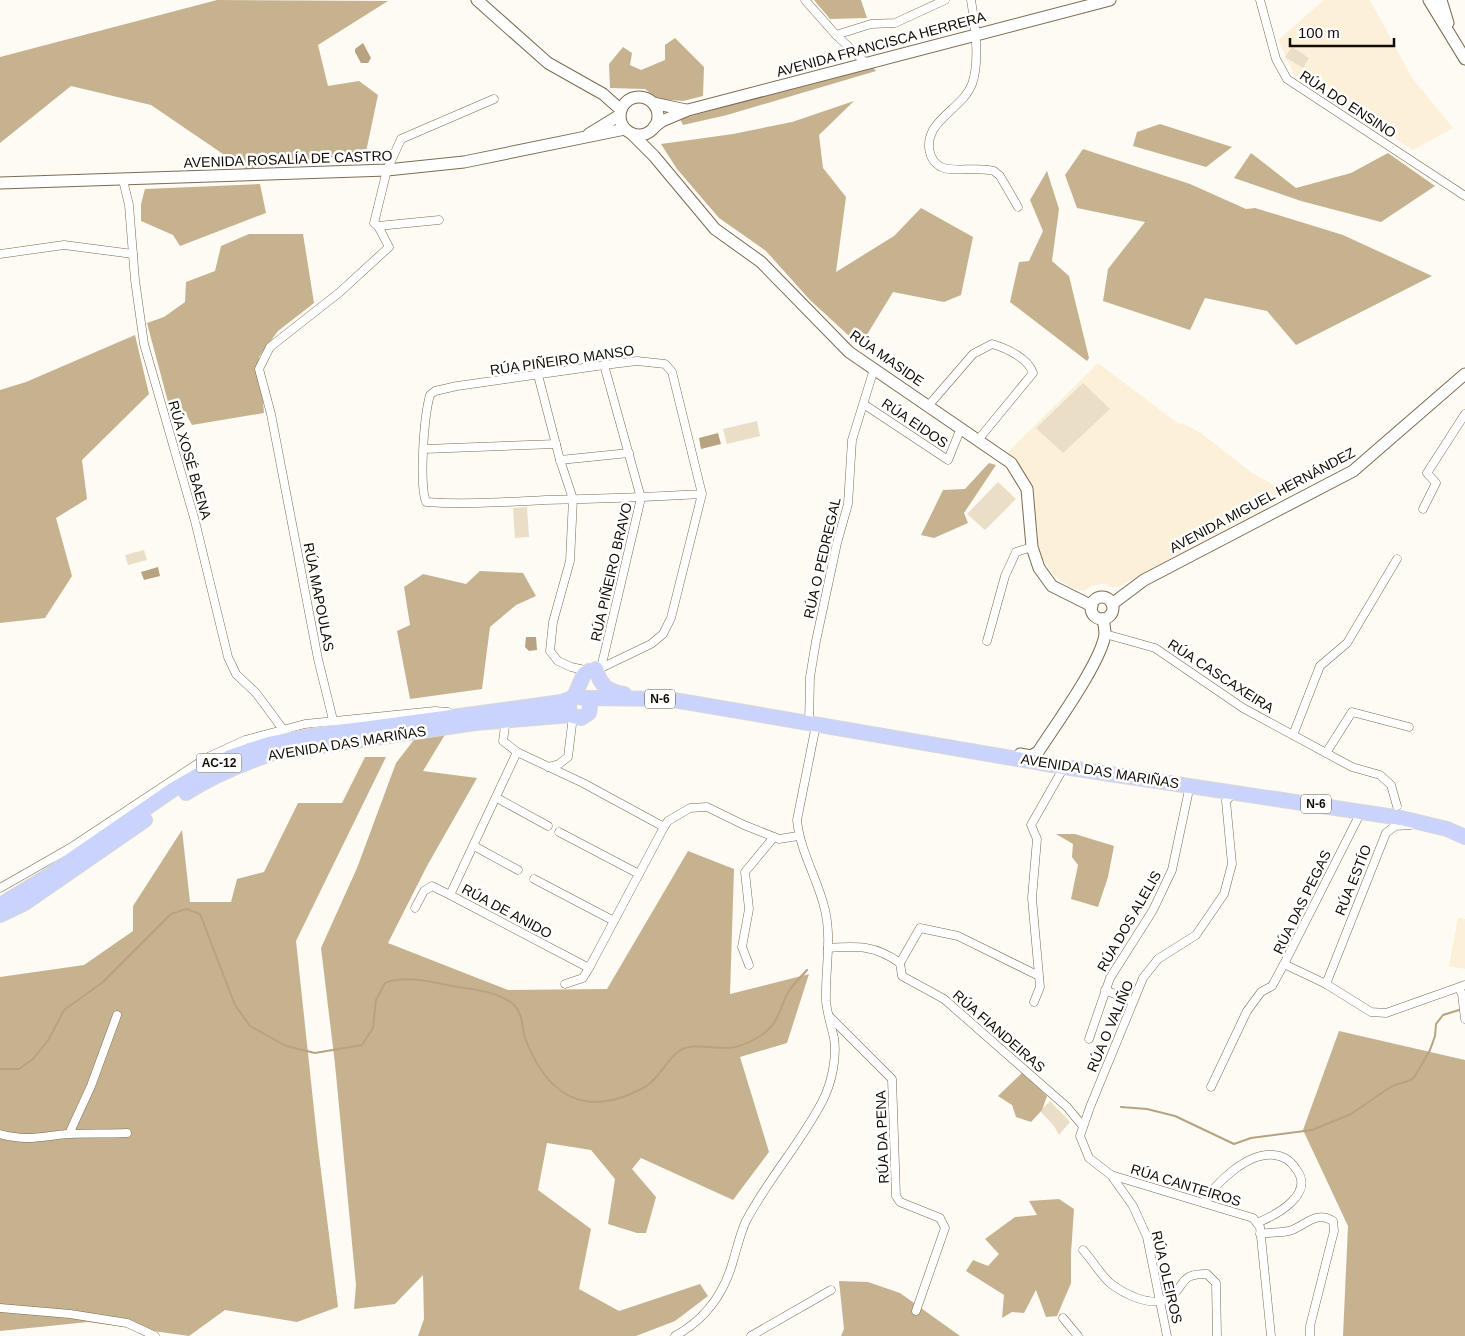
<svg xmlns="http://www.w3.org/2000/svg" width="1465" height="1336" font-family="Arial,sans-serif">
<rect width="100%" height="100%" fill="#fefaf4"/>
<g fill="#fdf0d9">
<polygon points="1324,0 1370,0 1412,78 1453,128 1413,150 1294,74 1278,40"/>
<polygon points="1098,363 1180,425 1182,423 1201,433 1252,473 1291,494 1118,587 1110,587 1106,584 1093,585 1084,591 1073,588 1056,578 1041,557 1036,542 1028,479 1020,466 1008,452"/>
<polygon points="1458,918 1465,919 1465,969 1449,966"/>
</g>
<g fill="#ebdec7">
<polygon points="1292,47 1309,58 1303,68 1285,57"/>
<polygon points="1083,383 1110,409 1063,453 1036,428"/>
<polygon points="757,421 760,436 727,444 723,429"/>
<polygon points="998,482 1016,499 985,530 967,514"/>
<polygon points="527,507 529,537 515,538 513,508"/>
<polygon points="144,550 147,560 128,565 125,555"/>
<polygon points="1050,1101 1070,1122 1059,1135 1054,1126 1040,1111"/>
</g>
<g fill="#c7b28f">
<polygon points="217,0 388,1 318,45 328,86 359,81 378,95 366,152 245,169 151,105 71,86 0,143 0,57"/>
<polygon points="814,0 861,0 867,18 830,19"/>
<polygon points="675,38 704,67 703,96 683,101 658,99 645,89 610,88 609,64 623,47 632,53 630,65 641,70 665,60 665,45"/>
<polygon points="872,66 876,71 727,115 683,125 680,119"/>
<polygon points="854,101 819,135 823,168 846,197 836,272 894,236 921,208 973,237 961,295 944,302 893,292 860,346 810,300 766,251 719,218 677,169 661,144 733,134 792,122"/>
<polygon points="1160,124 1232,147 1206,167 1133,146 1137,132"/>
<polygon points="1083,149 1190,184 1246,209 1255,208 1343,235 1432,276 1296,345 1267,311 1205,298 1190,330 1103,301 1108,269 1145,222 1077,208 1065,175"/>
<polygon points="1251,153 1296,188 1351,173 1388,153 1435,186 1381,222 1301,201 1234,178"/>
<polygon points="1047,171 1059,209 1052,261 1069,276 1089,358 1087,361 1010,302 1019,262 1029,261 1043,231 1030,200"/>
<polygon points="260,184 266,213 180,246 173,235 141,221 141,204 145,189"/>
<polygon points="249,234 303,234 314,303 278,331 259,357 264,413 192,425 186,414 172,417 147,323 164,317 185,302 186,282 215,271 221,246"/>
<polygon points="135,335 149,394 82,460 87,499 56,518 72,576 45,618 0,623 0,390 26,382"/>
<polygon points="989,463 996,465 964,513 968,523 934,538 921,535 943,490 965,489"/>
<polygon points="480,571 523,573 536,596 516,605 490,627 482,689 410,699 397,631 410,625 404,587 423,574 466,584"/>
<polygon points="446,733 423,771 477,778 427,866 388,943 508,990 607,989 688,851 734,869 730,994 809,974 787,1043 740,1057 769,1152 733,1200 641,1158 632,1169 656,1197 646,1233 637,1233 608,1224 615,1179 591,1150 547,1143 538,1190 591,1229 579,1289 619,1311 700,1284 708,1296 675,1321 636,1336 418,1336 424,1319 423,1275 395,1304 354,1309 356,1285 335,1064 321,948 357,868 396,763 417,736"/>
<polygon points="365,757 386,757 296,941 318,1147 338,1307 297,1322 225,1310 189,1336 88,1322 0,1331 0,977 84,965 133,931 133,906 182,830 190,902 231,902 237,879 264,872 298,803 342,803"/>
<polygon points="1056,834 1075,834 1114,846 1108,877 1098,907 1071,899 1078,865 1072,857 1073,844"/>
<polygon points="1339,1031 1465,1060 1465,1336 1343,1336 1348,1226 1303,1130"/>
<polygon points="1022,1073 1047,1096 1042,1110 1031,1122 1016,1117 1012,1105 998,1096"/>
<polygon points="1059,1199 1074,1209 1071,1253 1071,1283 1057,1316 1046,1317 1036,1290 1024,1313 1012,1312 1002,1318 1004,1295 966,1271 973,1260 988,1266 999,1254 985,1239 1015,1217 1037,1215 1029,1201"/>
<polygon points="839,1281 868,1282 900,1293 960,1336 841,1336 844,1329"/>
</g>
<g fill="#b8a381">
<polygon points="363,43 371,58 368,63 361,63 355,52 355,49"/>
<polygon points="718,433 721,444 701,449 699,438"/>
<polygon points="158,567 160,576 144,580 141,572"/>
<polygon points="526,637 536,637 537,650 529,651 525,647"/>
</g>
<g fill="none" stroke-linecap="round" stroke-linejoin="round">
<g stroke="#b8a381" stroke-width="2">
<path d="M 0,1069 L 19,1069 L 33,1059 L 49,1039 L 64,1010 L 103,982 L 171,914 L 186,909 L 200,914 L 235,1005 L 250,1026 L 286,1046 L 315,1053 L 362,1045 L 373,1028 L 376,1000 L 385,983 C 405,975 431,982 452,986 C 471,989 497,991 513,1004 C 524,1014 521,1026 525,1038 C 548,1098 586,1119 645,1087 C 659,1079 666,1060 679,1051 C 693,1041 718,1051 735,1047 C 748,1044 768,1034 775,1021 C 781,1012 783,1000 789,991 C 794,983 801,977 807,970"/>
<polyline points="1121,1107 1147,1109 1175,1116 1234,1144 1251,1138 1312,1130 1351,1114 1392,1086 1411,1080 1415,1076 1430,1050 1435,1036 1436,1024 1443,1015 1459,1010"/>
</g>
<g stroke="#7c6c51" stroke-width="9">
<g id="street">
<polyline points="805,0 836,35 866,63"/>
<path d="M 971,0 C 975,23 980,62 972,84 C 965,103 943,113 933,130 C 926,143 928,160 941,167 C 954,173 979,166 994,171 L 1000,176 L 1018,207"/>
<polyline points="1260,0 1276,59 1287,79 1465,196"/>
<polyline points="836,35 871,24 895,23 945,0"/>
<polyline points="123,180 129,205 135,280 144,344 195,521 228,657 236,674 256,693 282,728"/>
<polyline points="378,226 439,220"/>
<polyline points="0,254 64,245 133,254"/>
<path d="M 538,375 L 560,460 L 573,499 L 570,561 L 553,622 L 550,651 L 558,661 L 571,667 L 589,671 L 601,668 L 651,644 L 663,634 L 671,618 L 702,494 L 672,372 L 665,364 L 637,361 L 604,365 L 457,386 L 435,391 L 430,395 C 424,416 419,483 426,502 C 466,505 505,502 545,500 C 597,499 649,497 702,494"/>
<polyline points="865,405 948,460 961,428"/>
<path d="M 929,405 L 973,354 L 992,344 C 1006,348 1028,358 1033,373 L 978,440"/>
<polyline points="424,449 556,444"/>
<polyline points="560,460 629,453"/>
<polyline points="1423,509 1436,483 1427,473 1465,414"/>
<polyline points="1105,634 1155,648 1243,708 1352,767 1380,775 1391,785 1397,806"/>
<polyline points="987,641 1005,576 1016,552 1032,547"/>
<polyline points="601,668 641,498 604,365"/>
<polyline points="333,720 318,659 271,414 259,369 270,347 340,292 389,247 378,226 374,223 387,170 401,139 494,99"/>
<polyline points="809,724 810,677 816,641 837,543 848,504 852,440 874,369"/>
<polyline points="505,726 503,741 517,752"/>
<polyline points="1293,735 1320,666 1347,643 1397,559"/>
<polygon points="517,752 583,783 664,827 589,968 450,895"/>
<polyline points="1326,753 1352,712 1409,727"/>
<polyline points="548,767 559,764 568,757 573,716"/>
<polyline points="497,798 548,826"/>
<polyline points="1361,812 1284,964 1326,984 1371,1012 1386,1013 1465,985"/>
<polyline points="664,827 668,821 690,808 707,807 744,825 779,839 798,836"/>
<polyline points="559,832 639,874"/>
<polyline points="474,846 518,870"/>
<polyline points="534,879 614,921"/>
<polyline points="0,888 70,848 206,758 245,740 305,724 435,711 448,712"/>
<polyline points="415,908 424,891 432,886 450,895"/>
<path d="M 828,948 C 858,946 875,945 900,963"/>
<polyline points="900,963 902,976 944,999 1067,1107 1082,1125"/>
<polyline points="900,963 920,928 958,936 1037,975"/>
<polyline points="749,965 742,947 749,909 745,872 774,837"/>
<polyline points="565,984 583,978 589,968"/>
<polyline points="1326,984 1386,833 1395,826 1411,825"/>
<polyline points="1459,988 1462,994 1465,1019"/>
<polyline points="1105,990 1132,1001"/>
<polyline points="1034,1002 1040,987 1032,898 1037,839 1031,825 1064,767"/>
<polyline points="829,1016 892,1079 896,1196 900,1202 940,1218 945,1228 916,1311"/>
<polyline points="1089,1039 1110,978 1153,910 1172,870 1190,785"/>
<polyline points="1211,1087 1247,1011 1261,992 1272,986 1284,964"/>
<path d="M 0,1134 C 31,1142 40,1136 69,1134 C 88,1133 108,1134 127,1133"/>
<polyline points="69,1134 91,1086 117,1015"/>
<polyline points="1111,1175 1253,1218 1260,1227 1271,1336"/>
<path d="M 1204,1203 C 1216,1182 1248,1152 1274,1155 C 1285,1156 1291,1161 1296,1169 C 1316,1194 1276,1215 1257,1223"/>
<path d="M 1260,1234 C 1270,1232 1279,1233 1289,1231 C 1306,1226 1315,1210 1333,1221 L 1334,1231 L 1310,1326 L 1310,1336"/>
<path d="M 1083,1250 C 1092,1260 1100,1274 1110,1283 C 1124,1294 1150,1307 1167,1299 C 1186,1289 1177,1273 1207,1274 L 1216,1283 L 1217,1336"/>
<polyline points="0,1308 70,1314 127,1323 155,1336"/>
<polyline points="1063,1318 1078,1336"/>
<path d="M 675,1336 C 706,1319 724,1294 733,1261 C 737,1248 740,1234 746,1221 C 768,1179 801,1143 823,1100 C 832,1082 837,1057 834,1038 C 831,1025 827,1013 826,1001 C 825,970 832,940 825,910 C 818,879 800,852 797,820 L 816,725"/>
<polyline points="751,1336 831,1290"/>
<polyline points="1167,1336 1147,1237 1133,1206 1111,1175 1089,1158 1080,1136 1090,1107 1143,978 1158,959 1196,935 1224,894 1232,864 1226,801 1235,792"/>
</g>
</g>
<g stroke="#7c6c51" stroke-width="13">
<g id="secondary">
<polyline points="477,0 548,63 603,94 621,110"/>
<polyline points="1429,0 1465,59"/>
<polyline points="1441,0 1448,23"/>
<circle cx="639" cy="116" r="19"/>
<polyline points="653,103 686,110"/>
<polyline points="654,127 662,121 688,110 1110,0"/>
<polyline points="631,133 654,156 715,229 761,262 849,352 1011,463 1027,489 1032,547 1039,568 1052,586 1092,606"/>
<polyline points="589,134 620,115"/>
<polyline points="0,183 387,170 464,162 625,129"/>
<circle cx="1102" cy="608" r="11"/>
<polyline points="1112,604 1144,580 1353,471 1465,374"/>
<path d="M 1020,754 L 1031,756 L 1038,752 C 1054,727 1102,661 1105,634 C 1105,630 1104,624 1103,619"/>
</g>
</g>
<g stroke="#d9d8d7" stroke-width="16">
<g id="highway">
<path d="M 596,669 C 600,685 608,692 624,694"/>
<polyline points="574,697 584,674 589,671"/>
<polyline points="586,698 668,699 1064,767 1401,818 1447,829 1465,837"/>
<path d="M 186,793 C 214,775 243,763 274,753 L 475,723 L 572,715"/>
<polyline points="0,905 46,877 174,789 230,757 269,744 311,736 562,702 577,696 589,700 590,707 589,713 581,718 573,716 568,709 571,699"/>
<polyline points="0,915 25,903 145,820"/>
</g>
</g>
<use href="#street" stroke="#fff" stroke-width="8"/>
<use href="#secondary" stroke="#fff" stroke-width="11"/>
<use href="#highway" stroke="#c9d3fc" stroke-width="14"/>
</g>
<g text-anchor="middle" stroke-width="5" stroke-linejoin="round" paint-order="stroke">
<g fill="#fff" stroke="#59554f" stroke-width="1">
<rect x="645" y="689.5" width="30" height="19" rx="4"/>
<rect x="196.5" y="753.5" width="45" height="19" rx="4"/>
<rect x="1301" y="794.5" width="30" height="19" rx="4"/>
</g>
<g font-size="12" font-weight="bold" fill="#120c04">
<text x="660" y="703">N-6</text>
<text x="219" y="767">AC-12</text>
<text x="1316" y="808">N-6</text>
</g>
<g font-size="14" fill="#120c04" stroke="#fff">
<text transform="translate(881 44) rotate(-15)" y="5">AVENIDA FRANCISCA HERRERA</text>
<text transform="translate(1348 104) rotate(33)" y="5">RÚA DO ENSINO</text>
<text transform="translate(288 159) rotate(-2)" y="5">AVENIDA ROSALÍA DE CASTRO</text>
<text transform="translate(887 358) rotate(35)" y="5">RÚA MASIDE</text>
<text transform="translate(562 360) rotate(-8)" y="5">RÚA PIÑEIRO MANSO</text>
<text transform="translate(915 423) rotate(34)" y="5">RÚA EIDOS</text>
<text transform="translate(190 460) rotate(74)" y="5">RÚA XOSÉ BAENA</text>
<text transform="translate(1262 500) rotate(-28)" y="5">AVENIDA MIGUEL HERNÁNDEZ</text>
<text transform="translate(822 558) rotate(-77)" y="5">RÚA O PEDREGAL</text>
<text transform="translate(611 572) rotate(-77)" y="5">RÚA PIÑEIRO BRAVO</text>
<text transform="translate(319 597) rotate(79)" y="5">RÚA MAPOULAS</text>
<text transform="translate(1221 676) rotate(33)" y="5">RÚA CASCAXEIRA</text>
<text transform="translate(347 743) rotate(-9)" y="5">AVENIDA DAS MARIÑAS</text>
<text transform="translate(1100 771) rotate(9)" y="5">AVENIDA DAS MARIÑAS</text>
<text transform="translate(1353 880) rotate(-68)" y="5">RÚA ESTÍO</text>
<text transform="translate(1302 902) rotate(-64)" y="5">RÚA DAS PEGAS</text>
<text transform="translate(507 911) rotate(28)" y="5">RÚA DE ANIDO</text>
<text transform="translate(1129 921) rotate(-60)" y="5">RÚA DOS ALELIS</text>
<text transform="translate(1110 1026) rotate(-67)" y="5">RÚA O VALIÑO</text>
<text transform="translate(999 1031) rotate(41)" y="5">RÚA FIANDEIRAS</text>
<text transform="translate(882 1137) rotate(-92)" y="5">RÚA DA PENA</text>
<text transform="translate(1186 1185) rotate(17)" y="5">RÚA CANTEIROS</text>
<text transform="translate(1167 1277) rotate(77)" y="5">RÚA OLEIROS</text>
</g>
</g>
<path d="M1290 38v8h104v-8" fill="none" stroke="#120c04" stroke-width="2.5"/>
<text x="1298" y="38" font-size="15" fill="#120c04" stroke="#ffffff" stroke-width="4" paint-order="stroke">100 m</text>
</svg>
